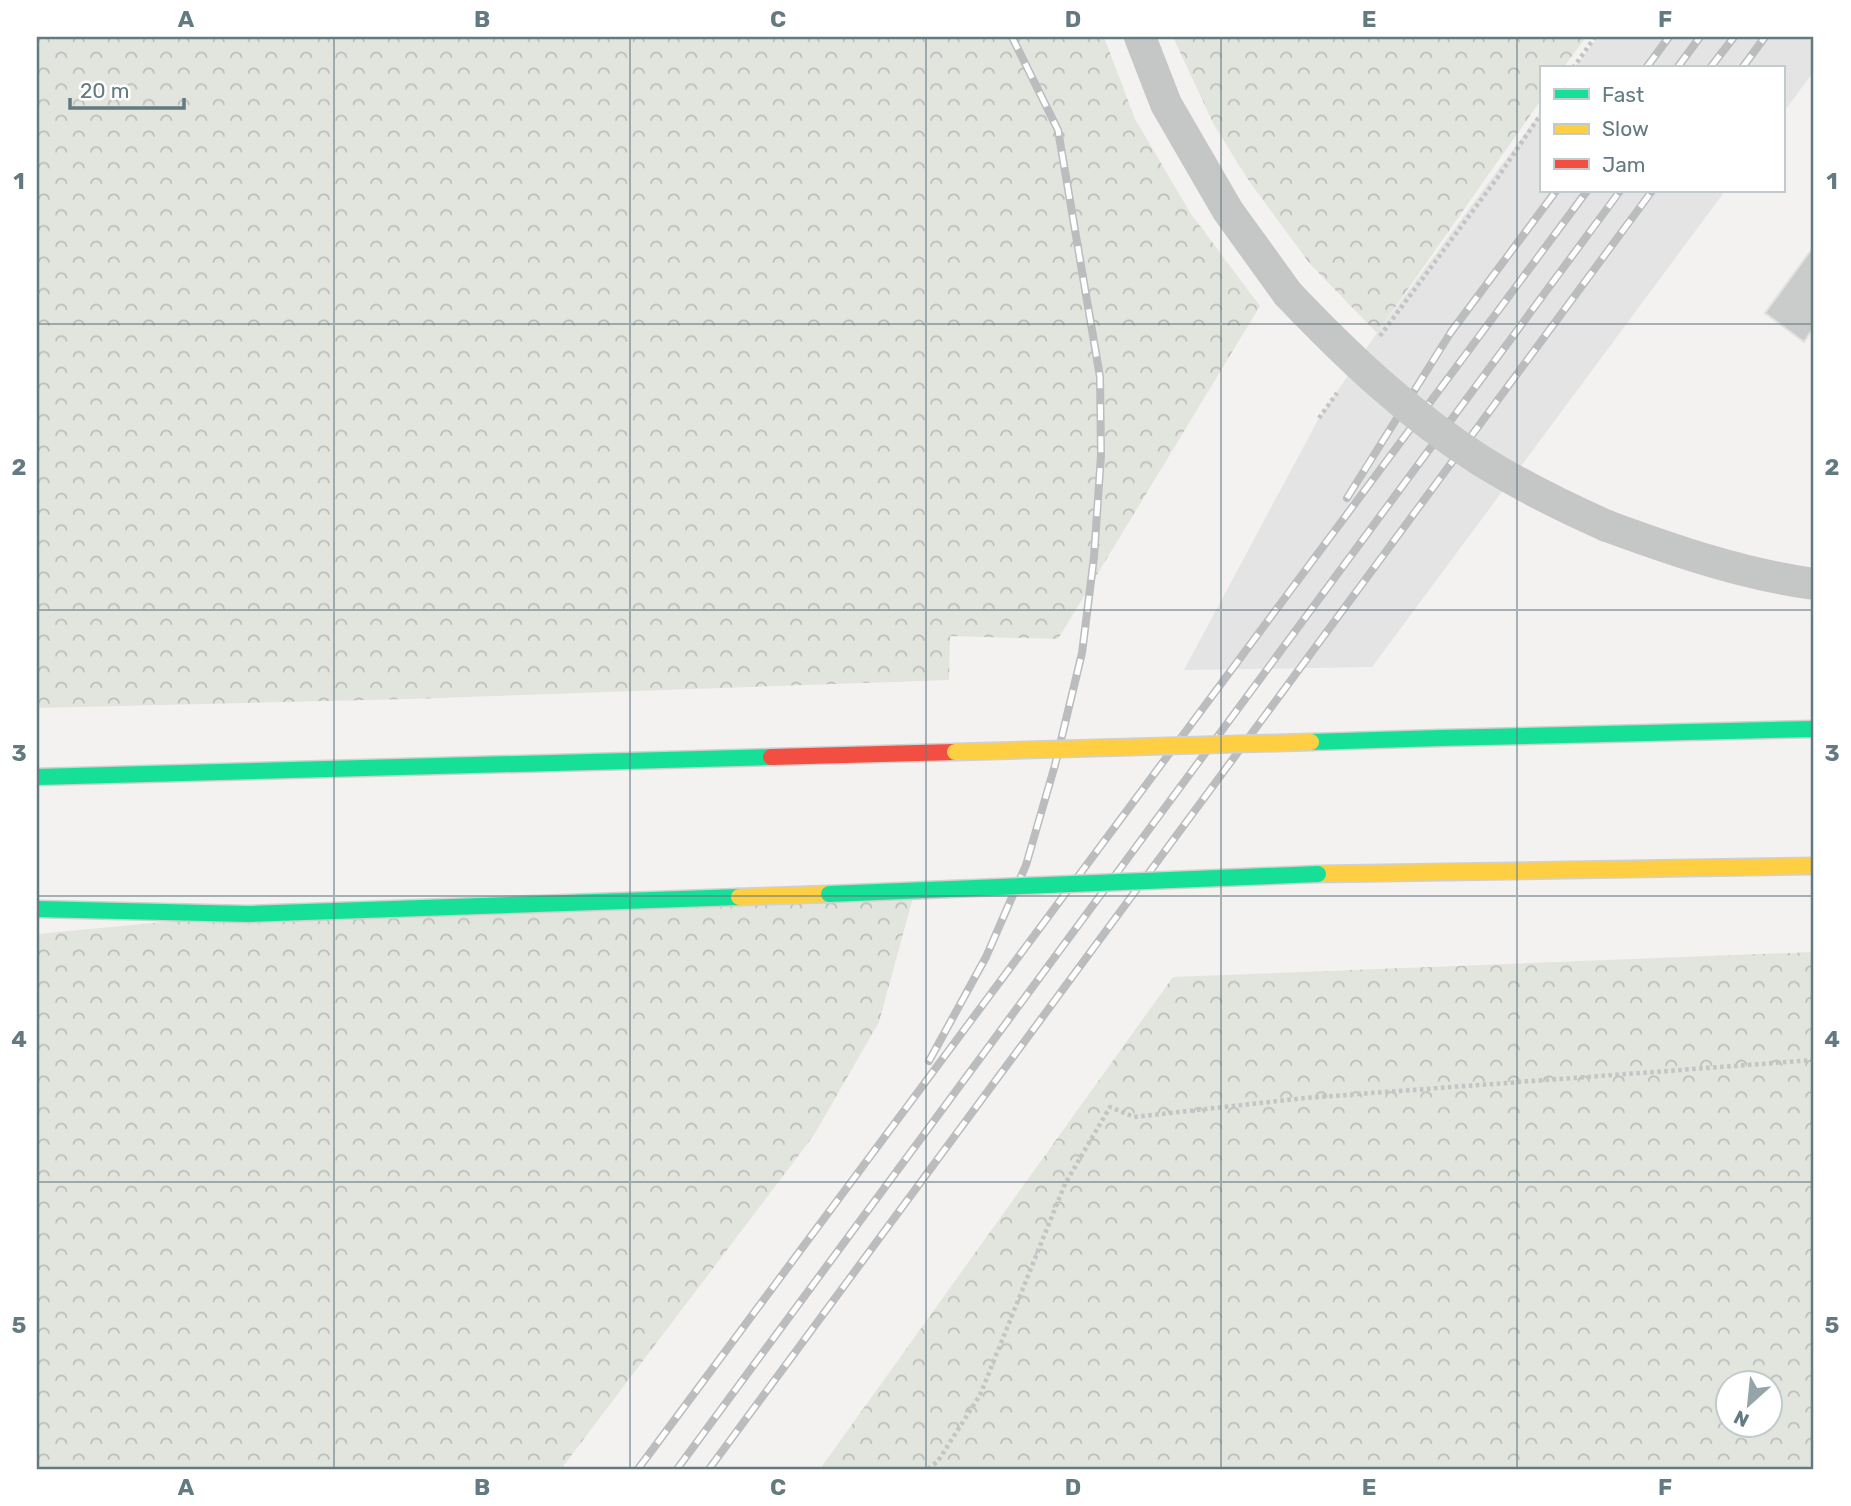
<svg xmlns="http://www.w3.org/2000/svg" width="1851" height="1506" font-family="Rubik,sans-serif">
<defs>
<pattern id="forest-crowns" width="20" height="18" patternUnits="userSpaceOnUse" patternTransform="scale(1.75)"><rect width="20" height="18" fill="#e2e4de"/><path d="M2 6a3 3 0 1 1 6 0M12 15a3 3 0 1 1 6 0" fill="none" stroke="#bbbeb9"/></pattern>
</defs>
<rect width="100%" height="100%" fill="#f3f2f0"/>
<g fill="#e3e4e3">
<polygon points="1598,37 1814,37 1814,71 1783,113 1783,68 1574,68"/>
<polygon points="1541,112 1541,191 1725,191 1372,667 1184,670 1319,418 1377,333"/>
</g>
<g fill="url(#forest-crowns)" fill-rule="evenodd">
<polygon points="37,37 1104,37 1135,119 1191,214 1260,306 1058,639 950,636 949,680 411,699 37,708"/>
<polygon points="1173,37 1586,37 1563,68 1541,68 1541,100 1377,333 1310,264 1249,181 1214,125"/>
<polygon points="915,890 879,1022 814,1135 561,1469 37,1469 37,934 248,914"/>
<path d="M 1814,952 L 1814,1469 L 820,1469 L 1173,977 ZM 1728,1384 L 1770,1384 L 1770,1426 L 1728,1426 Z"/>
</g>
<polygon fill="#cacbcb" stroke="#e2e2e0" stroke-width="2" points="1814,246 1814,327 1804,342 1765,313"/>
<g fill="none" stroke-linecap="round" stroke-linejoin="round">
<g stroke="#cfd0d0" stroke-width="19">
<g id="fast">
<polyline points="1440,738 1814,729"/>
<polyline points="37,777 771,757"/>
<polyline points="37,909 248,914 739,897"/>
</g>
</g>
<g stroke="#cfd0d0" stroke-width="19">
<g id="slow">
<polyline points="1318,874 1814,866"/>
<polyline points="739,897 829,894"/>
</g>
</g>
<g stroke="#cfd0d0" stroke-width="19">
<polyline id="jam" points="771,757 955,752"/>
</g>
<g stroke="#c3c5c5" stroke-width="4.5" stroke-dasharray="3.5 3.5" stroke-linecap="butt">
<polyline points="1573,68 1595,37"/>
<polyline points="1380,336 1498,177 1541,114"/>
<polyline points="1319,418 1337,393"/>
<polyline points="928,1469 938,1461 980,1395 1065,1184 1110,1107 1134,1117 1305,1098 1814,1060"/>
</g>
<g stroke="#c5c7c7" stroke-width="32">
<polyline points="1140,37 1166,104 1228,211 1288,294"/>
<path d="M 1607,526 C 1675,551 1742,574 1814,584"/>
</g>
<use href="#fast" stroke="#16e098" stroke-width="16"/>
<use href="#slow" stroke="#ffcf43" stroke-width="16"/>
<use href="#jam" stroke="#f24e42" stroke-width="16"/>
<g stroke="#bbbcbd" stroke-width="8">
<g id="rail">
<polyline points="1646,68 1669,37"/>
<polyline points="1677,68 1700,37"/>
<polyline points="1710,68 1734,37"/>
<polyline points="1742,68 1765,37"/>
<polyline points="1347,498 1451,332 1556,191"/>
<polyline points="929,1061 986,957 1026,865 1055,765 1082,653 1094,557 1101,455 1100,377 1058,130 1012,37"/>
<polyline points="638,1469 1587,191"/>
<polyline points="677,1469 1620,191"/>
<polyline points="709,1469 1652,191"/>
</g>
</g>
<use href="#rail" stroke="#fff" stroke-width="5" stroke-dasharray="16" stroke-linecap="butt"/>
<g stroke="#cfd0d0" stroke-width="19" stroke-linecap="butt">
<g id="fast-bridge">
<polyline points="1311,742 1440,738"/>
<polyline points="829,894 1318,874"/>
</g>
</g>
<g stroke="#cfd0d0" stroke-width="19" stroke-linecap="butt">
<polyline id="slow-bridge" points="955,752 1311,742"/>
</g>
<path stroke="#c5c7c7" stroke-width="32" d="M 1288,294 C 1347,356 1410,416 1483,462 C 1522,486 1564,507 1607,526"/>
<use href="#fast-bridge" stroke="#16e098" stroke-width="16"/>
<use href="#slow-bridge" stroke="#ffcf43" stroke-width="16"/>
</g>
<path fill="none" stroke="#637a81" stroke-width="2" stroke-opacity="0.55" d="M 334,37 L 334,1469M 630,37 L 630,1469M 926,37 L 926,1469M 1221,37 L 1221,1469M 1517,37 L 1517,1469M 37,324 L 1814,324M 37,610 L 1814,610M 37,896 L 1814,896M 37,1182 L 1814,1182"/>
<rect width="1851" height="1506" fill="none" stroke="#ffffff" stroke-width="77"/>
<rect x="1540" y="66" width="245" height="126" fill="#ffffff" stroke="#c1cacd" stroke-width="2"/>
<rect x="1554" y="89" width="35" height="10" fill="#16e098" stroke="#c1cacd" stroke-width="2"/>
<text x="1602" y="102" font-size="21" fill="#637a81">Fast</text>
<rect x="1554" y="124" width="35" height="10" fill="#ffcf43" stroke="#c1cacd" stroke-width="2"/>
<text x="1602" y="136" font-size="21" fill="#637a81">Slow</text>
<rect x="1554" y="159" width="35" height="10" fill="#f24e42" stroke="#c1cacd" stroke-width="2"/>
<text x="1602" y="172" font-size="21" fill="#637a81">Jam</text>
<g transform="translate(1749 1404) rotate(207)"><circle r="33" fill="#ffffff" stroke="#c1cacd" stroke-width="2"/>
<path d="M0-5L12 26L0 18L-12 26Z" fill="#95a4a8"/>
<text y="-10" font-size="19" font-weight="bold" text-anchor="middle" fill="#637a81">N</text>
</g>
<path d="M70 98v10h114v-10" fill="none" stroke="#637a81" stroke-width="3.5"/>
<text x="80" y="98" font-size="21" fill="#637a81" stroke="#ffffff" stroke-width="5" paint-order="stroke">20 m</text>
<rect x="38" y="38" width="1774" height="1430" fill="none" stroke="#637a81" stroke-width="2.5"/>
<g font-size="23" text-anchor="middle" font-weight="bold" fill="#637a81">
<text x="186" y="27">A</text>
<text x="482" y="27">B</text>
<text x="778" y="27">C</text>
<text x="1073" y="27">D</text>
<text x="1369" y="27">E</text>
<text x="1665" y="27">F</text>
<text x="19" y="189">1</text>
<text x="1832" y="189">1</text>
<text x="19" y="475">2</text>
<text x="1832" y="475">2</text>
<text x="19" y="761">3</text>
<text x="1832" y="761">3</text>
<text x="19" y="1047">4</text>
<text x="1832" y="1047">4</text>
<text x="19" y="1333">5</text>
<text x="1832" y="1333">5</text>
<text x="186" y="1495">A</text>
<text x="482" y="1495">B</text>
<text x="778" y="1495">C</text>
<text x="1073" y="1495">D</text>
<text x="1369" y="1495">E</text>
<text x="1665" y="1495">F</text>
</g>
</svg>
